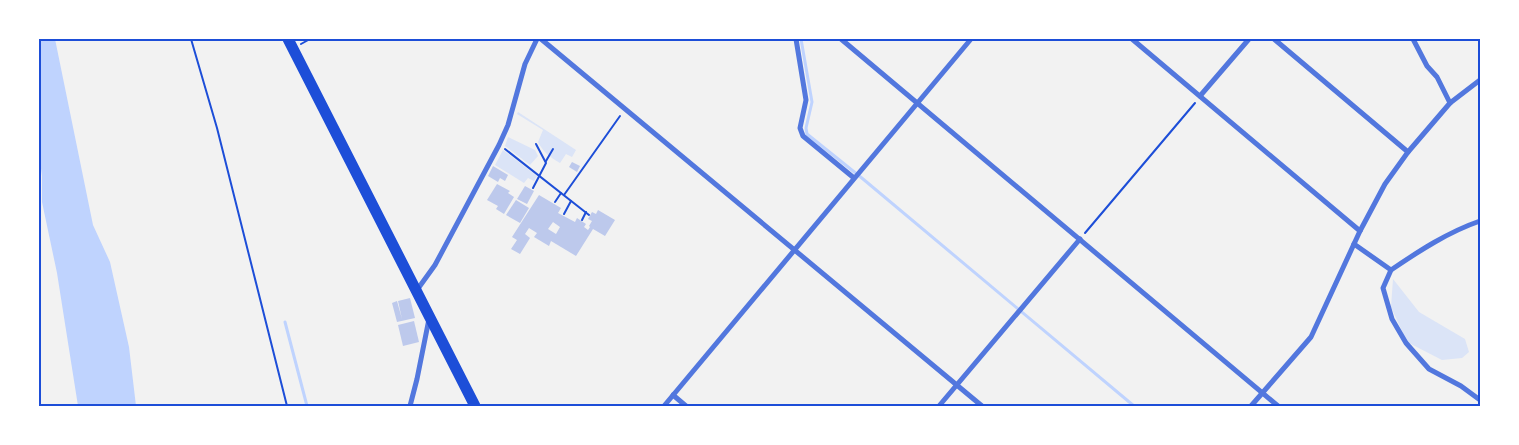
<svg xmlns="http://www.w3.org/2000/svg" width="1519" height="445" font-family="Commissioner,sans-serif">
<rect width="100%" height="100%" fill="#f2f2f2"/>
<g fill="#dbe4f7">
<path d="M 518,112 L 576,150 L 572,157 L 566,154 L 560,163 C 551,158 543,152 538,142 L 543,130 L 517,114 Z"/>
<polygon points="508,137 535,150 538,156 530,165 505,146"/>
<polygon points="503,150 537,176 534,181 528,178 524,183 495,165"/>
<polygon points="1393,279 1419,312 1465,339 1469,352 1462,358 1442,360 1407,342 1391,307"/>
</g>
<polygon fill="#bfd3fe" points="39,39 55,39 93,225 110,262 129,347 136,406 78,406 57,273 42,202 42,176 39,153"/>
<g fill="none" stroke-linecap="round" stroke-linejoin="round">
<g stroke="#bfd3fe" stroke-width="3">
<polyline points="801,39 812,102 806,128 807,134 863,179 1134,406"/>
<polyline points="285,322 307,406"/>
</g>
</g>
<g fill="#bdc9ec" fill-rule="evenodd">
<polygon points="572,162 580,166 577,172 569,167"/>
<polygon points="493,166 508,175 505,181 500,178 498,182 488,176"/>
<polygon points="497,184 510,191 508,193 514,197 504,214 496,209 498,206 487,200"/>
<polygon points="525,186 534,191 527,204 517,199"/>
<path d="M 539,195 L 561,208 L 558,213 L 575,222 L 577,218 L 586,224 L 584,227 L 588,230 L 590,227 L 589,226 L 592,221 L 588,219 L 592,212 L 596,214 L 598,210 L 615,220 L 605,236 L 593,229 L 576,256 L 551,241 L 549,246 L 534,237 L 537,233 L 529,228 L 525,234 L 530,238 L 520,254 L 511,249 L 517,240 L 512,237 ZM 553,222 L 560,227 L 556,234 L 548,229 Z"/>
<polygon points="516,200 529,208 520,223 506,215"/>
<polygon points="410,298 415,318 397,322 392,303 397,301 402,319 398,301"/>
<polygon points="414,321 419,342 403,346 398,325"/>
</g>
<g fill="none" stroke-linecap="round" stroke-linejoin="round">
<g stroke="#1d4ed8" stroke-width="2">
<polyline points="191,39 217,128 287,406"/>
<polyline points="301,44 310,39"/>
<polyline points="505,149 589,215"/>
<polyline points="546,161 553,149"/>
<polyline points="533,188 546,163 536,144"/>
<polyline points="564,195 620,116"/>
<polyline points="555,202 561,193"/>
<polyline points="564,214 571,201"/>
<polyline points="582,220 586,212"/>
<polyline points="1085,233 1195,103"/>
</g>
<g stroke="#5277de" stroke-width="5">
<polyline points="541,39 982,406"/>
<polyline points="796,39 806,100 800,128 803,136 854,178"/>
<polyline points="841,39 1278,406"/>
<polyline points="1132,39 1360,231"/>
<polyline points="1274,39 1408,152 1450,103 1480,80"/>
<polyline points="1413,39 1427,66 1437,77 1450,103"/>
<polyline points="1200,96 1249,39"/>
<path d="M 1354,244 L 1391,270 C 1419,251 1448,232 1480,221"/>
<polyline points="1391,270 1383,288 1392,319 1406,343 1429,369 1461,386 1480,400"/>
<polyline points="417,290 435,265 499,145 508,125 525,64 537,39"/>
<polyline points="673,395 686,406"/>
<polyline points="410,406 417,379 429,319"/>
<polyline points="664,406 971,39"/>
<polyline points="939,406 1080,239"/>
<polyline points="1251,406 1311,337 1360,231 1385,184 1408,152"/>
</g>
<polyline stroke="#1d4ed8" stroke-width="11" points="288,39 475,406"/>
</g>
<rect width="1519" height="445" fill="none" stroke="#ffffff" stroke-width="80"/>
<rect x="40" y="40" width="1439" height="365" fill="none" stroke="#1d4ed8" stroke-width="2"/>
</svg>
